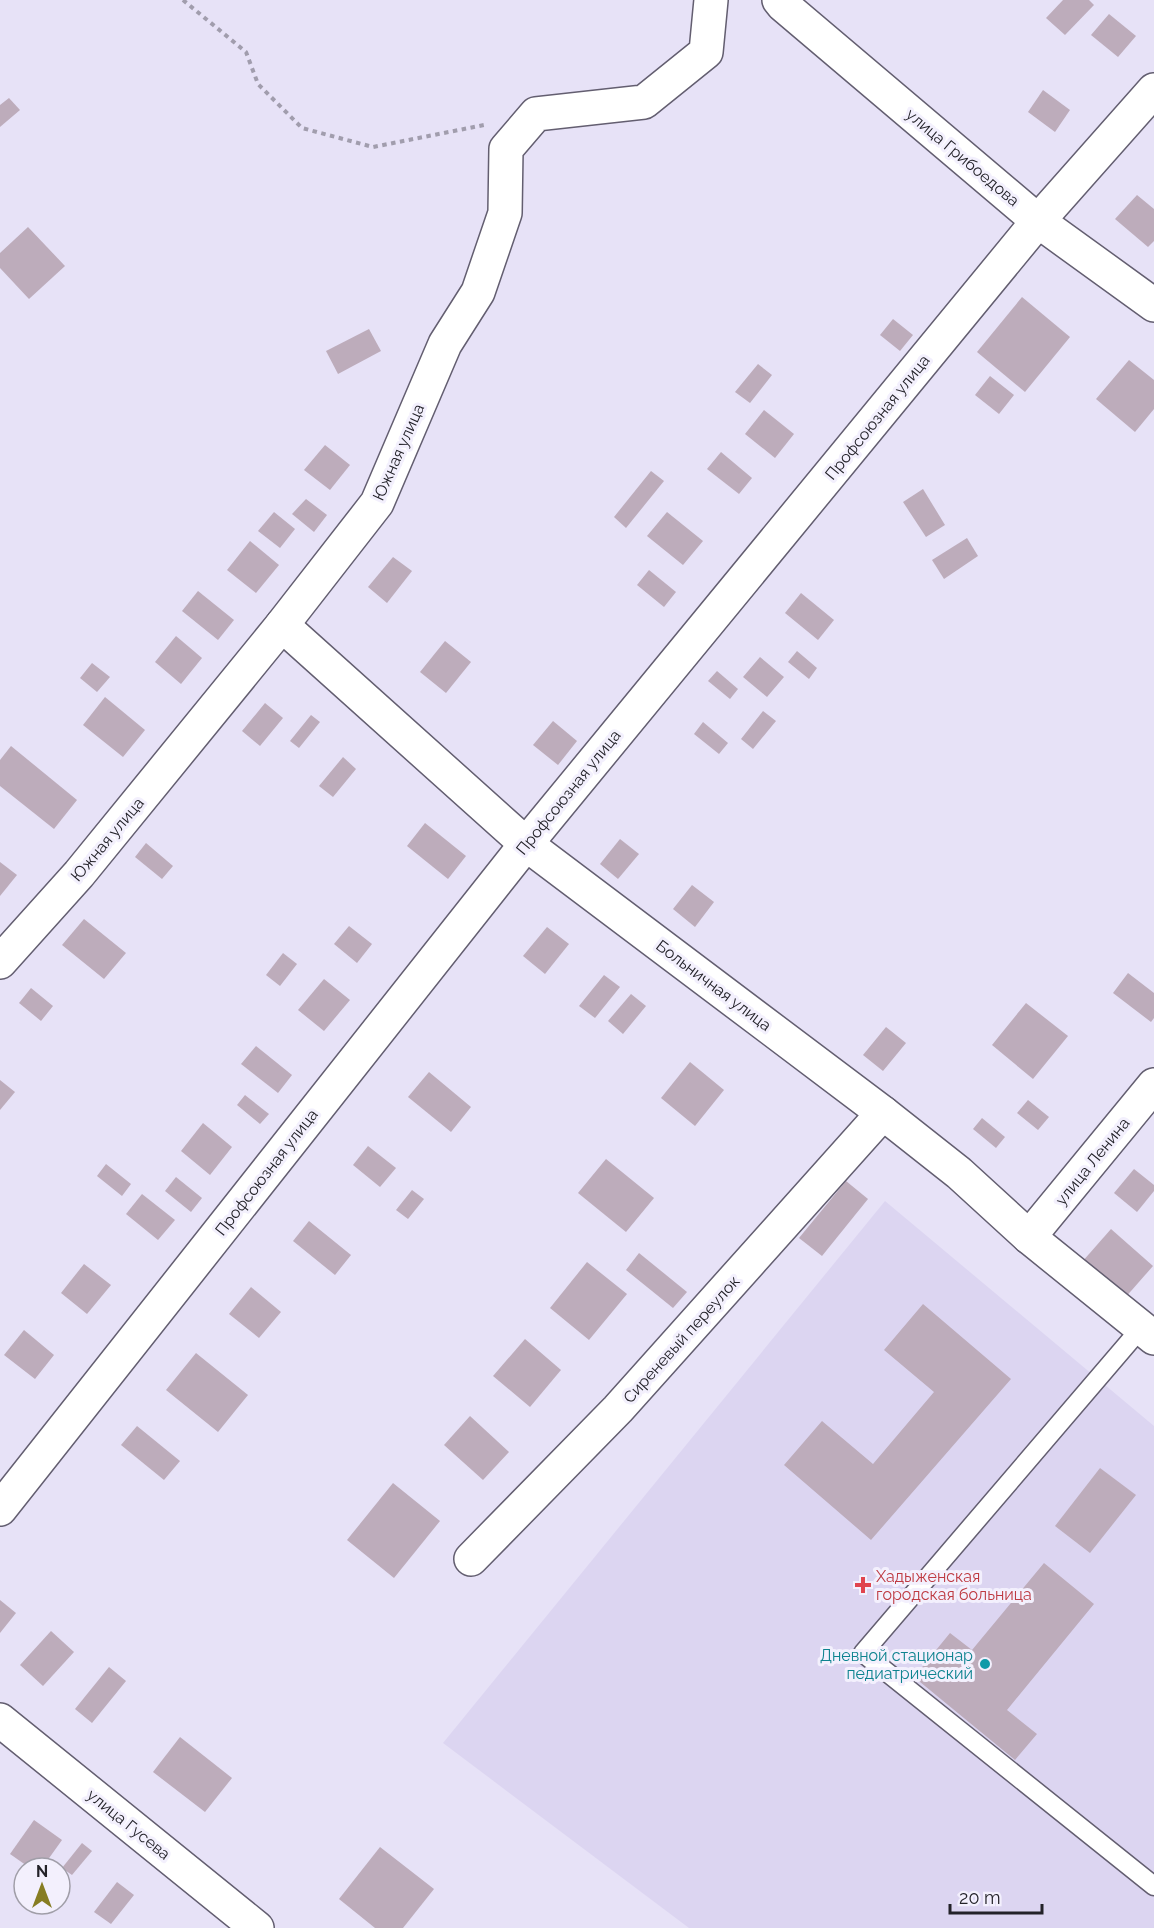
<svg xmlns="http://www.w3.org/2000/svg" width="1154" height="1928" font-family="Raleway,sans-serif">
<rect width="100%" height="100%" fill="#e7e2f7"/>
<polygon fill="#dcd5f1" points="885,1201 1154,1426 1154,1928 689,1928 443,1743"/>
<g fill="#bdacbb">
<polygon points="1063,0 1089,0 1094,5 1065,35 1046,18"/>
<polygon points="1109,14 1136,36 1118,57 1091,35"/>
<polygon points="1043,90 1070,110 1055,132 1028,112"/>
<polygon points="9,98 20,110 0,127 0,105"/>
<polygon points="1137,195 1154,209 1154,241 1148,247 1115,219"/>
<polygon points="28,227 65,266 29,299 0,268 0,253"/>
<polygon points="1022,297 1070,337 1025,392 977,352"/>
<polygon points="893,319 913,335 900,351 880,335"/>
<polygon points="369,329 381,351 338,374 326,351"/>
<polygon points="1129,360 1154,380 1154,409 1135,432 1096,399"/>
<polygon points="758,364 772,375 750,403 735,392"/>
<polygon points="990,376 1014,395 999,414 975,395"/>
<polygon points="764,410 794,434 775,458 745,434"/>
<polygon points="325,445 350,465 330,490 304,470"/>
<polygon points="721,452 752,478 739,494 707,469"/>
<polygon points="651,471 664,481 626,528 614,517"/>
<polygon points="923,489 945,525 926,537 903,502"/>
<polygon points="306,499 327,515 314,532 292,514"/>
<polygon points="274,512 295,529 280,548 258,531"/>
<polygon points="667,512 703,541 683,565 647,536"/>
<polygon points="967,538 978,556 944,579 932,560"/>
<polygon points="250,541 279,565 256,593 227,570"/>
<polygon points="393,557 412,571 387,603 368,587"/>
<polygon points="649,570 676,592 664,607 637,585"/>
<polygon points="198,591 234,620 218,640 182,611"/>
<polygon points="801,593 834,620 818,640 785,613"/>
<polygon points="176,636 202,658 181,684 155,662"/>
<polygon points="445,641 471,662 446,693 420,672"/>
<polygon points="797,651 817,668 809,679 788,662"/>
<polygon points="760,657 784,677 767,697 743,677"/>
<polygon points="92,663 110,677 97,692 80,678"/>
<polygon points="717,671 738,689 730,699 708,681"/>
<polygon points="105,697 145,730 123,757 83,725"/>
<polygon points="265,703 283,718 260,746 242,731"/>
<polygon points="763,711 776,721 753,749 741,739"/>
<polygon points="311,715 320,722 299,748 290,741"/>
<polygon points="553,721 577,741 558,765 533,745"/>
<polygon points="703,722 728,743 719,754 694,734"/>
<polygon points="11,746 77,800 54,829 0,786 0,760"/>
<polygon points="343,757 356,769 333,797 319,786"/>
<polygon points="425,823 466,856 448,879 407,846"/>
<polygon points="620,839 639,854 618,879 600,864"/>
<polygon points="146,843 173,866 162,879 135,857"/>
<polygon points="0,862 17,875 0,896"/>
<polygon points="692,885 714,902 695,927 673,909"/>
<polygon points="84,919 126,953 104,979 62,945"/>
<polygon points="349,926 372,944 357,963 334,944"/>
<polygon points="547,927 569,944 545,974 523,956"/>
<polygon points="283,953 297,964 280,986 266,975"/>
<polygon points="1128,973 1154,993 1154,1018 1151,1022 1113,993"/>
<polygon points="604,975 620,987 595,1018 579,1006"/>
<polygon points="324,979 350,1000 324,1031 298,1010"/>
<polygon points="31,988 53,1006 41,1021 19,1003"/>
<polygon points="631,994 646,1006 623,1034 608,1021"/>
<polygon points="1026,1003 1068,1036 1033,1079 992,1045"/>
<polygon points="886,1027 906,1043 883,1071 863,1055"/>
<polygon points="256,1046 292,1075 278,1093 241,1064"/>
<polygon points="690,1062 724,1090 695,1126 661,1098"/>
<polygon points="429,1072 471,1107 451,1132 408,1097"/>
<polygon points="0,1080 15,1092 0,1110"/>
<polygon points="245,1095 269,1114 260,1124 237,1105"/>
<polygon points="1028,1100 1049,1117 1038,1130 1017,1113"/>
<polygon points="982,1118 1005,1137 996,1148 973,1129"/>
<polygon points="203,1123 232,1147 210,1175 181,1151"/>
<polygon points="368,1146 396,1168 380,1187 353,1165"/>
<polygon points="606,1159 654,1198 626,1232 578,1193"/>
<polygon points="106,1164 131,1184 122,1196 97,1176"/>
<polygon points="1134,1169 1154,1185 1154,1191 1137,1212 1114,1193"/>
<polygon points="176,1177 202,1198 191,1212 165,1191"/>
<polygon points="846,1181 868,1199 822,1256 799,1238"/>
<polygon points="412,1190 424,1199 408,1219 396,1210"/>
<polygon points="142,1194 175,1220 158,1240 126,1214"/>
<polygon points="309,1221 351,1255 335,1275 293,1241"/>
<polygon points="1111,1229 1153,1266 1124,1299 1082,1262"/>
<polygon points="639,1253 687,1292 673,1308 626,1270"/>
<polygon points="587,1262 627,1294 589,1340 550,1308"/>
<polygon points="84,1264 111,1285 87,1314 61,1293"/>
<polygon points="251,1287 281,1312 259,1338 229,1314"/>
<polygon points="923,1304 1011,1379 871,1540 784,1465 822,1421 873,1464 934,1392 884,1350"/>
<polygon points="24,1330 54,1355 35,1379 4,1355"/>
<polygon points="525,1339 561,1370 530,1407 493,1376"/>
<polygon points="196,1353 248,1395 218,1432 166,1390"/>
<polygon points="470,1416 509,1452 483,1480 444,1445"/>
<polygon points="137,1426 180,1461 164,1480 121,1445"/>
<polygon points="1100,1468 1136,1495 1090,1553 1055,1526"/>
<polygon points="393,1483 440,1521 394,1578 347,1540"/>
<polygon points="1044,1563 1094,1604 1007,1710 1037,1734 1015,1760 914,1677 950,1633 972,1650"/>
<polygon points="0,1600 16,1613 0,1633"/>
<polygon points="51,1631 74,1652 43,1686 20,1665"/>
<polygon points="109,1667 126,1681 92,1723 75,1709"/>
<polygon points="180,1737 232,1778 205,1812 153,1772"/>
<polygon points="34,1820 62,1840 42,1868 30,1868 10,1854"/>
<polygon points="82,1843 92,1851 72,1875 62,1868"/>
<polygon points="380,1847 434,1889 403,1928 375,1928 339,1899"/>
<polygon points="117,1882 134,1895 111,1924 94,1912"/>
</g>
<g fill="none" stroke-linecap="round" stroke-linejoin="round">
<g stroke="#635e70" stroke-width="21">
<polyline id="service" points="1141,1328 863,1653 1154,1886"/>
</g>
<g stroke="#635e70" stroke-width="36">
<g id="minor">
<polyline points="779,0 783,5 1038,221 1154,305"/>
<polyline points="282,625 526,844 883,1113 959,1173 1029,1237 1154,1338"/>
<polyline points="0,962 79,874 282,625 377,503 445,344 478,292 505,213 506,149 536,114 644,102 706,52 711,0"/>
<polyline points="1029,1237 1154,1085"/>
<polyline points="0,1509 526,844 1038,221 1154,90"/>
<polyline points="471,1559 618,1409 883,1113"/>
<polyline points="0,1720 257,1928"/>
</g>
</g>
<polyline stroke="#a19dad" stroke-width="4" stroke-dasharray="4.5 4.5" stroke-linecap="butt" points="183,0 246,52 258,84 302,128 373,147 484,125"/>
<use href="#service" stroke="#fff" stroke-width="18"/>
<use href="#minor" stroke="#fff" stroke-width="33"/>
</g>
<path fill="#e0444e" stroke="#f3f0fd" stroke-width="2" d="M860 1576h6v6h6v6h-6v6h-6v-6h-6v-6h6z"/>
<circle fill="#0f9aa8" stroke="#f3f0fd" stroke-width="2" cx="985" cy="1664" r="6"/>
<g text-anchor="middle" stroke-width="6" stroke-linejoin="round" paint-order="stroke">
<g font-size="16" fill="#232229" stroke="#f3f0fd">
<text transform="translate(963 157) rotate(40)" y="6">улица Грибоедова</text>
<text transform="translate(877 417) rotate(-51)" y="6">Профсоюзная улица</text>
<text transform="translate(398 452) rotate(-66)" y="6">Южная улица</text>
<text transform="translate(568 792) rotate(-51)" y="6">Профсоюзная улица</text>
<text transform="translate(107 839) rotate(-50)" y="6">Южная улица</text>
<text transform="translate(714 985) rotate(37)" y="6">Больничная улица</text>
<text transform="translate(1092 1161) rotate(-51)" y="6">улица Ленина</text>
<text transform="translate(266 1172) rotate(-52)" y="6">Профсоюзная улица</text>
<text transform="translate(681 1339) rotate(-48)" y="6">Сиреневый переулок</text>
<text transform="translate(129 1824) rotate(39)" y="6">улица Гусева</text>
</g>
<g font-size="16" fill="#be3a42" stroke="#f3f0fd" text-anchor="start">
<text x="876" y="1582">Хадыженская<tspan x="876" dy="18">городская больница</tspan></text>
</g>
<g font-size="16" fill="#0d838f" stroke="#f3f0fd" text-anchor="end">
<text x="973" y="1661">Дневной стационар<tspan x="973" dy="18">педиатрический</tspan></text>
</g>
</g>
<g transform="translate(42 1886)"><circle r="28" fill="#f3f0fd" stroke="#a09ea8" stroke-width="1.5"/>
<path d="M0-4.5L10 22L0 15L-10 22Z" fill="#877d23"/>
<text y="-9" font-size="16" font-weight="bold" text-anchor="middle" fill="#232229">N</text>
</g>
<path d="M950 1904v9h92v-9" fill="none" stroke="#232229" stroke-width="3"/>
<text x="959" y="1904" font-size="18" fill="#232229" stroke="#f3f0fd" stroke-width="4.5" paint-order="stroke">20 m</text>
</svg>
